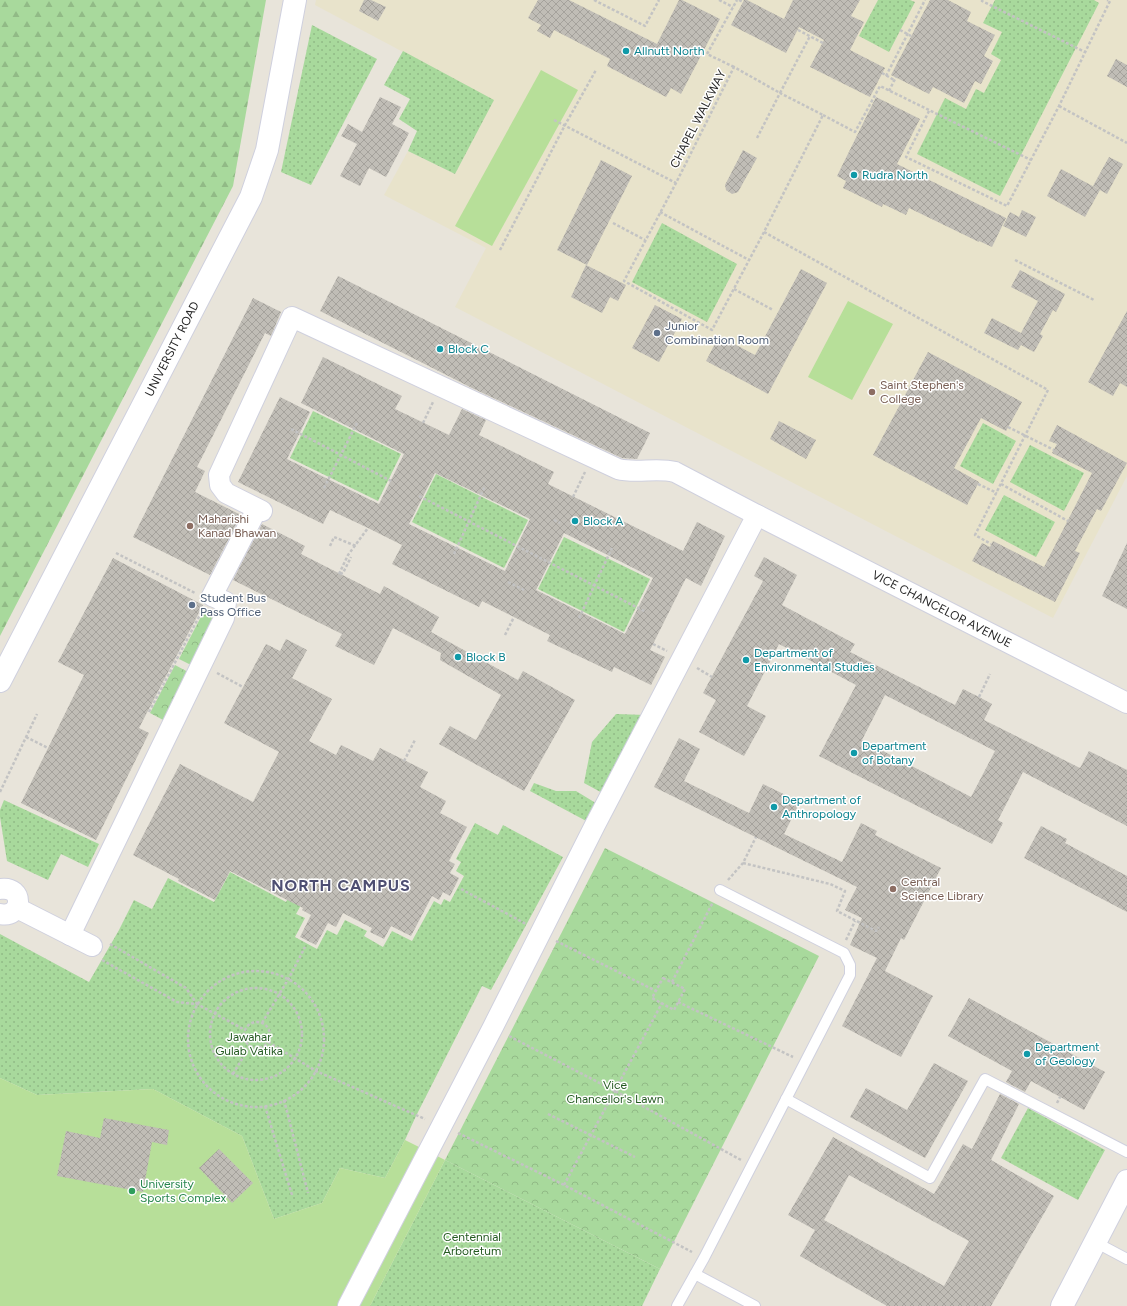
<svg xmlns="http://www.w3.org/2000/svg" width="1127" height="1306" font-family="Figtree,sans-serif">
<defs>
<pattern id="grass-dots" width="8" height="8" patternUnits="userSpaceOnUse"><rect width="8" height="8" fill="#a8d99c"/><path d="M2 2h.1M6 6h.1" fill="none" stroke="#91ba86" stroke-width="1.8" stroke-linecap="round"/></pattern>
<pattern id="forest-firs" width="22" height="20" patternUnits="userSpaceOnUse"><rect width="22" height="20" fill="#a8d99c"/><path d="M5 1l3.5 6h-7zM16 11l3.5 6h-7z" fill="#91ba86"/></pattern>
<pattern id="park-crowns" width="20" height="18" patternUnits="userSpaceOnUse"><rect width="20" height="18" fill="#a8d99c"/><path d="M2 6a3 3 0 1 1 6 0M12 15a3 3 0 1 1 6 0" fill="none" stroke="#91ba86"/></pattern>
<pattern id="building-cross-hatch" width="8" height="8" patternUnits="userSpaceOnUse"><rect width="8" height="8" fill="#c0bdb6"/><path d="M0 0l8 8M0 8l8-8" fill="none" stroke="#a5a29c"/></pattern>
</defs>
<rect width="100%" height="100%" fill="#e8e4da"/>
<polygon fill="#e8e3cb" points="316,0 1127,0 1127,476 1053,618 455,307 486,248 384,195 408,151 455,174 493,100 315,5"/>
<g fill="url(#grass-dots)">
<polygon points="878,0 910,0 915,2 889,52 859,36"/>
<polygon points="995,0 1094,0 1099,3 1000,196 917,154 945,98 966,109 976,89 984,93 1001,60 991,54 1002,32 983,23"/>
<polygon points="312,25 377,59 311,185 281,172"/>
<polygon points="403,51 494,100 455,174 408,151 417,131 399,119 410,99 384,85"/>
<polygon points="662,223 737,264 707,322 632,282"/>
<polygon points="313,411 401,454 378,501 290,458"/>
<polygon points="983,423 1016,441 993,484 960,466"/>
<polygon points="1030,445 1084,473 1064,511 1010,482"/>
<polygon points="436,474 528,520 504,568 412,522"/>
<polygon points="1004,495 1055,522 1036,557 985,530"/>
<polygon points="564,537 650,579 624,632 538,589"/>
<polygon points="616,714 646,715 606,795 584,783 592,742"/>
<polygon points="534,783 556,791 576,791 599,805 590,823 530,791"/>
<polygon points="4,800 99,844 88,867 61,854 48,880 7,861 0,817 0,810"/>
<polygon points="475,823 498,835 503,825 563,857 491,990 482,986 416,1116 405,1140 385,1178 340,1168 322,1203 274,1219 242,1136 153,1089 37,1095 0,1078 0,934 89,982 119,930 134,900 152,909 168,878 214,902 230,872 286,902 292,891 305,898 296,914 305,918 295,937 317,949 327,930 337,935 345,920 367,931 364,936 383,947 392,931 412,941 434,901 441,905 444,899 450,902 464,876 456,871 461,862 456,859"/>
<polygon points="1028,1108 1105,1150 1078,1200 1001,1158"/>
<polygon points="445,1160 660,1269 642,1306 370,1306"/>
</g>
<polygon fill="url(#forest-firs)" points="0,0 266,0 233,186 0,636"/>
<g fill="url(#park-crowns)">
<polygon points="204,611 220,619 195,667 179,659"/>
<polygon points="175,665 190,673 165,721 150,713"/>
<polygon points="605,848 819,956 660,1269 445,1160"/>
</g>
<g fill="#b7df99">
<polygon points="541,70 578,90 492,246 455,226"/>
<polygon points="848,301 893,324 852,400 808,377"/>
<polygon points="0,1078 37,1095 153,1089 242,1136 274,1219 322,1203 340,1168 385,1178 405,1140 445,1160 370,1306 0,1306"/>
</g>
<g fill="url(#building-cross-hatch)" fill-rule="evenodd">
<polygon points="364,0 371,0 386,7 378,21 359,11"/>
<polygon points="538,0 569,0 657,44 679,0 682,0 720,19 681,94 671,88 666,97 607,66 610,59 554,30 550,38 537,31 541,25 528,18"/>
<polygon points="744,0 747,0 784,19 793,0 860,0 851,16 864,22 850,50 885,68 870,97 810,67 824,40 799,27 786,53 731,25"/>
<polygon points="930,0 948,0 971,12 967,21 995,35 984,56 993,61 981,84 975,81 964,103 933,87 929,94 891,75"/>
<polygon points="1116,59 1127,65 1127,87 1107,76"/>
<polygon points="380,97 401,107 392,124 409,133 386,177 369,168 360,186 340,176 357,144 341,136 348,124 362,132"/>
<polygon points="876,97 920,119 897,164 1006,218 992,247 979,241 979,242 909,208 906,215 883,204 882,207 843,188 846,181 837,176"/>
<polygon points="743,150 757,158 738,192 732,194 726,190 725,185"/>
<polygon points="1109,157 1123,164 1107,194 1093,186"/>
<polygon points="601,160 632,176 587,265 557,250"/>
<polygon points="1061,169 1100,190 1085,217 1047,196"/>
<polygon points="1022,210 1036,217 1026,237 1003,226 1010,212 1019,217"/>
<polygon points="586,265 626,285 618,301 610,297 602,313 571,297"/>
<polygon points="801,269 827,283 768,394 706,361 719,336 755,355"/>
<polygon points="1020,270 1065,294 1056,312 1053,310 1040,334 1043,336 1034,352 1021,345 1018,350 984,333 992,318 1021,333 1038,301 1011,287"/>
<polygon points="338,276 650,433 637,459 622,458 472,388 320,311"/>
<polygon points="253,298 281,312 271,336 265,333 197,467 205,471 195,492 241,515 210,575 133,537"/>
<polygon points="655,305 682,319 659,362 632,348"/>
<polygon points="1127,311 1127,387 1120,383 1113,396 1088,382"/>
<polygon points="928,352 1022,402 1006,431 981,418 954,468 979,482 967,505 873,455"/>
<path d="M 323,357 L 402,396 L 395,409 L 449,435 L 462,409 L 486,420 L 479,435 L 554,472 L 548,484 L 683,551 L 697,522 L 725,536 L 701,586 L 686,578 L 650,650 L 665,657 L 651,685 L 614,667 L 612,672 L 547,641 L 550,635 L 482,601 L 479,607 L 392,564 L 402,545 L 368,528 L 330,510 L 323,524 L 238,482 L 280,397 L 310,412 L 287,459 L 379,504 L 404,454 L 301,403 ZM 435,473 L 530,519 L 505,571 L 409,524 ZM 564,533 L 653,578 L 625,634 L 536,590 Z"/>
<polygon points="779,421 816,440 806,459 770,439"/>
<polygon points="1057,425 1127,463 1101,511 1097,509 1075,551 1080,553 1055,602 972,561 982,543 990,547 993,541 1044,567 1092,473 1052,453 1057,444 1049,441"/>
<polygon points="262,524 305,546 301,554 380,594 384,586 439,617 431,632 518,680 523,671 575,700 524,791 439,744 450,726 476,740 501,695 440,660 441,653 393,628 374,665 335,646 342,634 233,580"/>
<polygon points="1127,543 1127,609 1102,596"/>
<path d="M 764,557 L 797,575 L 782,605 L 855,644 L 850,652 L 955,705 L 963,689 L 979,697 L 992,704 L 984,720 L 1080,768 L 1089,751 L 1127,770 L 1127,826 L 1023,772 L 998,820 L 1003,823 L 992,844 L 819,756 L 856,685 L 779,644 L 747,706 L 766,716 L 744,756 L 699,732 L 716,700 L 703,693 L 763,581 L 754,576 ZM 885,695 L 995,751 L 971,797 L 862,740 Z"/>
<polygon points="113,558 203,605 139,728 149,733 96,840 21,803 84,675 58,662"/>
<polygon points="286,639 307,650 292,678 332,699 309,741 336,755 341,745 373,761 380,748 428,772 420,787 446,801 440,813 467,827 449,861 455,864 450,873 459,878 450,896 443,892 439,900 432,896 411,936 391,926 384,939 370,932 372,928 343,913 336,927 328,923 316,945 300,937 311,915 302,910 303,908 230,871 215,900 178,881 179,879 133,855 180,764 253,802 279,752 224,723 266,644 280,651"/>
<polygon points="679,738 700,749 684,781 749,813 763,784 800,802 784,834 842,862 861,823 877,831 875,835 941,868 904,940 901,938 885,971 933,996 901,1057 842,1026 877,958 850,945 862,918 845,910 857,887 654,787"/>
<polygon points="1041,826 1067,839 1065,843 1127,876 1127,912 1024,858"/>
<polygon points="969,998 1105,1072 1084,1110 1031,1081 1025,1092 1006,1082 1012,1071 948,1036"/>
<polygon points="934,1063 968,1081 925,1158 850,1117 866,1088 907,1110"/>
<path d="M 1000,1094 L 1019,1104 L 991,1160 L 1054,1196 L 991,1306 L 887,1306 L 800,1256 L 815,1230 L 788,1215 L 833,1137 L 934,1194 L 963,1144 L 972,1149 ZM 849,1175 L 969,1241 L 944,1286 L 824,1220 Z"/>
<polygon points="104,1118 169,1130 167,1145 152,1142 143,1192 57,1176 66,1131 100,1138"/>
<polygon points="219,1149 253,1183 232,1203 199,1168"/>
</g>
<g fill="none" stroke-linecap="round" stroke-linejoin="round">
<g stroke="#cfd0de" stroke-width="12">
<g id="service">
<polyline points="786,1099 930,1178 985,1079 1127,1152"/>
<polyline points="1095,1242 1127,1259"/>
<polyline points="695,1274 755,1306"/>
<polyline points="677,1306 704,1258 850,975 850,965 844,953 720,890"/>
</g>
</g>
<g stroke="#cfd0de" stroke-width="22">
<g id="minor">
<path d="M 262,511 L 226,493 L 220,485 L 219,475 L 292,317 L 618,469 C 637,474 656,467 675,472 L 757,515 L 1127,703"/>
<path d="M 0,889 C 25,885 23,919 0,914"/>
<polyline points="17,908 92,946"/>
<polyline points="70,935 224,618 226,602 212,596 257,509"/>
<polyline points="348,1306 493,1027 595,825 757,515"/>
</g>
</g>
<g stroke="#cfd0de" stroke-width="24">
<g id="tertiary">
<polyline points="0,681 251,197 267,150 295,0"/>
<polyline points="1062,1306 1127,1181"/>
</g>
</g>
<g stroke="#c3c3c3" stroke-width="2.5" stroke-dasharray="3 2" stroke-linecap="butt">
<polyline points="594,0 645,26 659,0"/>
<polyline points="719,0 733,7"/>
<polyline points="739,0 743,2"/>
<polyline points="983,0 982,1 1085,52"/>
<polyline points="798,30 823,43"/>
<polyline points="900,30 911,36"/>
<polyline points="734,67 707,54 737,0"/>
<polyline points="882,73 894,80"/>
<polyline points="886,76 925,0"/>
<polyline points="889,91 896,77"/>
<polyline points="1059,106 1127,143"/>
<polyline points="929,111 906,157 1007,206 1059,106 1110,1 1107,0"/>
<polyline points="823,115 855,132 880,86 1031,160"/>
<polyline points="554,120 676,183"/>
<polyline points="757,138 780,93 823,115 764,232 712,330 624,281 676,183 734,67 780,93 810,36"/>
<polyline points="660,212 749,260"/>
<polyline points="613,223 645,240"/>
<polyline points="764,232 1048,390 975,535 991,544"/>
<polyline points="500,250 565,125 596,70"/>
<polyline points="1015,260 1094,300"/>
<polyline points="734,289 773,310"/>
<polyline points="423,423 433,402"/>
<polyline points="1008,427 1054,450"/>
<polyline points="291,429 393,482"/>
<polyline points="978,484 997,493"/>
<polyline points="1001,484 1068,521"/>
<polyline points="324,488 357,423"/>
<polyline points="419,496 646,612"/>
<polyline points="573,497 585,472"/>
<polyline points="554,520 560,523"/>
<polyline points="330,546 334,537 356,546"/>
<polyline points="116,553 195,593"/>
<polyline points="454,554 485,486"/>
<polyline points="339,574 348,555 368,528"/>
<polyline points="340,574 343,573 351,557"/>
<polyline points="508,582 526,591"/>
<polyline points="579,618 612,548"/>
<polyline points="505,635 514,617"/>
<polyline points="653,644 667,651"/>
<polyline points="697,668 712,677"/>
<polyline points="217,673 243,687"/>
<polyline points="979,697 990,674"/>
<polyline points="149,712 202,611"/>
<polyline points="26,737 48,748"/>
<polyline points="404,761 415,740"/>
<polyline points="0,792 37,714"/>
<polyline points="743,863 830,884 845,891 837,911 876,931 879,927"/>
<polyline points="728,880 743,863 756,837"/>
<polyline points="461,889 526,924"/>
<polyline points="846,940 855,921"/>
<polyline points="556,941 656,991"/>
<polyline points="110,944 186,988 197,1004"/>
<polyline points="102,960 177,1002 197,1004 245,1030"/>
<circle cx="256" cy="1039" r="68"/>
<polygon points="663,978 685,989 674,1010 652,998"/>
<polyline points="672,982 713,902"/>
<circle cx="256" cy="1034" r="46"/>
<polyline points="678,1002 793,1057"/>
<circle cx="257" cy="1035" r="13"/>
<polyline points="262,1023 289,978 305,947"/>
<polyline points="509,1036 615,1091 741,1160"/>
<polyline points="268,1042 316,1071 425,1119"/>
<polyline points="233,1074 250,1046"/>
<polyline points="284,1100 308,1193"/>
<polyline points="1057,1103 1060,1097"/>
<polyline points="265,1106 292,1195"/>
<polyline points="548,1114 635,1157"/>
<polyline points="458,1133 564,1185 692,1252"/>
<polyline points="564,1185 662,1003"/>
</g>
<use href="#service" stroke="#fff" stroke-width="10"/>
<use href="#minor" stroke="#fff" stroke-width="20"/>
<use href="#tertiary" stroke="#fff" stroke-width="22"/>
</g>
<g fill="#0f9aa8" stroke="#fff" stroke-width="1.5">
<circle cx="626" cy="51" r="4"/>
<circle cx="854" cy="175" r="4"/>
<circle cx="440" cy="349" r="4"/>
<circle cx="575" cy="521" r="4"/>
<circle cx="458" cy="657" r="4"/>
<circle cx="746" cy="660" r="4"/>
<circle cx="854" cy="753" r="4"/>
<circle cx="774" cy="807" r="4"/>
<circle cx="1027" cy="1054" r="4"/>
</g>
<g fill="#5c6f8a" stroke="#fff" stroke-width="1.5">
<circle cx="657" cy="333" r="4"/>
<circle cx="192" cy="605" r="4"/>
</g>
<g fill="#8d6e63" stroke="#fff" stroke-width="1.5">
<circle cx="872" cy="392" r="4"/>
<circle cx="190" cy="526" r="4"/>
<circle cx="893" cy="889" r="4"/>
</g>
<circle fill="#2e9e5b" stroke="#fff" stroke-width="1.5" cx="132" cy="1191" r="4"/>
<g text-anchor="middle" stroke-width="3" stroke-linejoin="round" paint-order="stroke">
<g font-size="12" fill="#0d838f" stroke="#fff" text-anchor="start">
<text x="634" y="55">Allnutt North</text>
<text x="862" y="179">Rudra North</text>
<text x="448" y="353">Block C</text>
<text x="583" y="525">Block A</text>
<text x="754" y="657">Department of<tspan x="754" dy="14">Environmental Studies</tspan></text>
<text x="466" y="661">Block B</text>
<text x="862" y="750">Department<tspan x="862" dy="14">of Botany</tspan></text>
<text x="782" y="804">Department of<tspan x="782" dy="14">Anthropology</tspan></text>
<text x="1035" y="1051">Department<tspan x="1035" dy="14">of Geology</tspan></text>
</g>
<g font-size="12" fill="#272727" stroke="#fff">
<text transform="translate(698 119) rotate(-63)" y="4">CHAPEL WALKWAY</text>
<text transform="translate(172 349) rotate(-63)" y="4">UNIVERSITY ROAD</text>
<text transform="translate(942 609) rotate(27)" y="4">VICE CHANCELOR AVENUE</text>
</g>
<g font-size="12" fill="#4e5e75" stroke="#fff" text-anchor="start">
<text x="665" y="330">Junior<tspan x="665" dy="14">Combination Room</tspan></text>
<text x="200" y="602">Student Bus<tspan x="200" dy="14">Pass Office</tspan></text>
</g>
<g font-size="12" fill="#785e54" stroke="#fff" text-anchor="start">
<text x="880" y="389">Saint Stephen's<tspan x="880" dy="14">College</tspan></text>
<text x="198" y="523">Maharishi<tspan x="198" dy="14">Kanad Bhawan</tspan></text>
<text x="901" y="886">Central<tspan x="901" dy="14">Science Library</tspan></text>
</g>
<g font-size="12" fill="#245a21" stroke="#fff">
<text x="249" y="1041">Jawahar<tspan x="249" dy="14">Gulab Vatika</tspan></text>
<text x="615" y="1089">Vice<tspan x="615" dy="14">Chancellor's Lawn</tspan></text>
<text x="472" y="1241">Centennial<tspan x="472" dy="14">Arboretum</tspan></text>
</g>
<g font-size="12" fill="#27864d" stroke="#fff" text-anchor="start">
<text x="140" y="1188">University<tspan x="140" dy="14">Sports Complex</tspan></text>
</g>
<g font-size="16" font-weight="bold" letter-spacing="1" fill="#4d4e72" stroke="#fff">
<text x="341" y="891">NORTH CAMPUS</text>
</g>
</g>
</svg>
